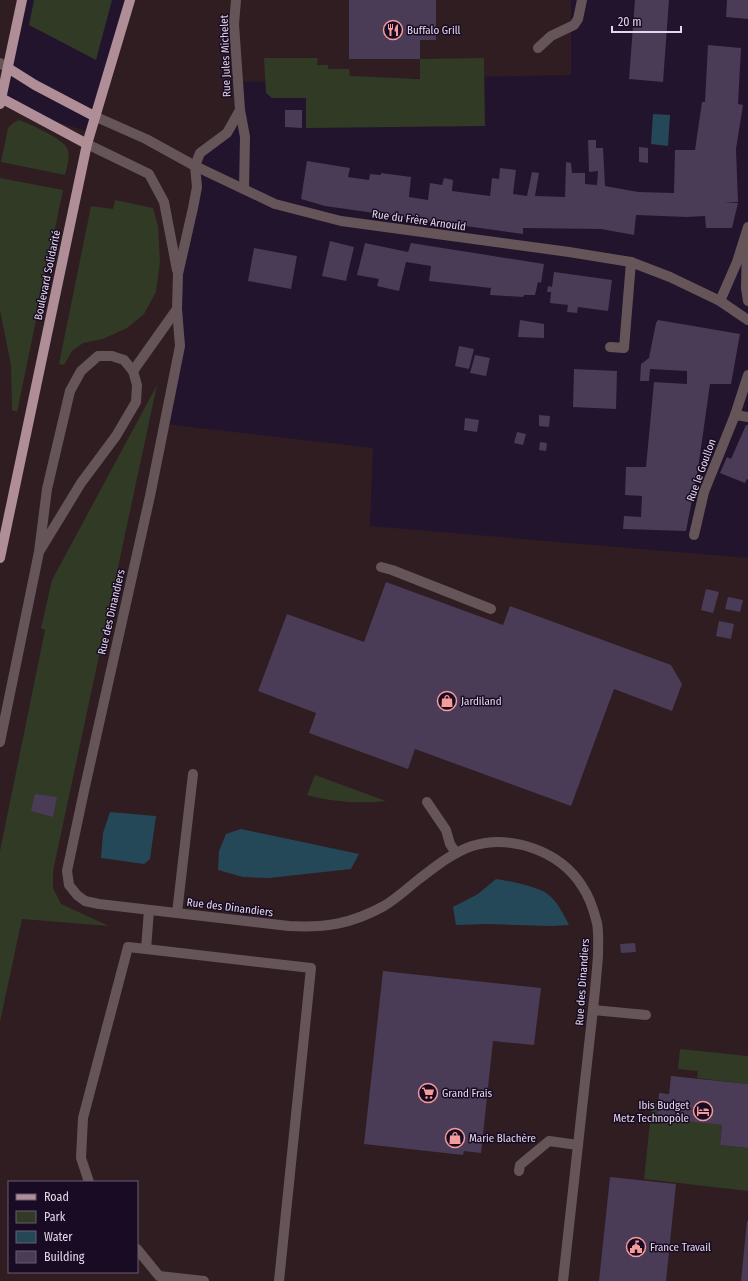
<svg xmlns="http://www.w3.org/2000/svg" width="748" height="1281" font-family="'Fira Sans Condensed',sans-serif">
<rect width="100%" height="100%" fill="#22142d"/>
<g fill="#2f1d22" fill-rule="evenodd">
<polygon points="0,0 22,0 0,104"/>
<path d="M 130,0 L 571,0 L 571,75 L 238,82 L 240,110 L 227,133 L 201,153 L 197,187 L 178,274 L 180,346 L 165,424 L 373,448 L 370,526 L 748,558 L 748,1281 L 0,1281 L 0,105 L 90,132 ZM 9,1182 L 137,1182 L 137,1272 L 9,1272 Z"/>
</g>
<g fill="#303a24">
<polygon points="34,0 112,0 96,60 29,25"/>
<polygon points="264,58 318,58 317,65 328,65 328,69 349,69 350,76 420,79 420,59 484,58 485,126 306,128 306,98 272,98 266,93"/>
<path d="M 19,120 C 28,123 63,139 67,148 C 71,156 67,167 65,175 L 1,162 L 8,128 L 13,123 Z"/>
<polygon points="0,178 63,190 17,412 12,410 11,365 0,310"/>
<polygon points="115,200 153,208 158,226 160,262 156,292 144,314 127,328 103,339 83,343 72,351 64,365 59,364 91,206 113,209"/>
<polygon points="157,385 53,871 53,888 61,904 109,926 22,919 0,1022 0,851 45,630 41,628 52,580"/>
<path d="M 315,775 L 386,801 C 361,804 332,802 307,795 Z"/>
<polygon points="680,1049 748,1056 748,1084 697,1078 698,1071 678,1069"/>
<polygon points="652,1103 658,1103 657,1118 722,1125 720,1145 747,1148 748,1146 748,1191 644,1179"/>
</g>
<g fill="#244858">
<polygon points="653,114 670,115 668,146 651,144"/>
<polygon points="110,812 156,816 150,859 144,864 101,858 103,833"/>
<polygon points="241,829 359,854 351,869 269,878 243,877 218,870 219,851 226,834"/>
<path d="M 496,879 C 509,881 541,887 550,896 C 558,903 564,915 569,925 L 553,926 L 487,924 L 456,925 L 453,907 L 478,894 Z"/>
</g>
<g fill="#4a3b56">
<polygon points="349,0 436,0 436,40 420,40 420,59 349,59"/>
<polygon points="635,0 669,0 663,82 629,79"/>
<polygon points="727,0 748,0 748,19 726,17"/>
<polygon points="708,45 741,48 738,104 743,105 736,149 738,202 724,202 738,203 732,228 706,228 705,216 687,217 636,215 634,235 601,229 523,228 523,234 325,206 301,199 307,161 350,168 348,177 369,180 370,174 381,175 381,173 411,177 409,197 428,200 430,183 442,185 444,178 453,180 452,191 490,196 492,178 499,179 500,168 516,170 513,194 527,196 532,172 539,173 535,196 565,197 566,162 571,163 572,173 585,173 585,184 597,185 598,171 589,172 588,140 596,140 596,148 603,148 605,186 638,192 674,193 675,150 695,150 702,102 705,102"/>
<polygon points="285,110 302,110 302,128 285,127"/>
<polygon points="639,147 648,148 648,163 639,162"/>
<polygon points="330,241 354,247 346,281 322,276"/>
<polygon points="365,243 408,252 411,243 544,264 541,283 538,282 535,295 524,295 523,297 490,295 491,288 429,281 431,266 406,262 399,291 377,286 379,279 357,275"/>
<polygon points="254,248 297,256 291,289 248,281"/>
<polygon points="554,272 612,280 608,311 578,307 577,313 567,312 568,305 550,303 551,292 547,292 548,286 552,287"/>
<polygon points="520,320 544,324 544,338 518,337"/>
<polygon points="658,320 740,334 731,384 710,384 698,469 686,531 623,529 624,516 641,517 642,496 625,495 626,467 646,467 654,382 687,384 687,371 650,369 649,381 640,381 641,364 649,358 656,323"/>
<polygon points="459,346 474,349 469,369 455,366"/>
<polygon points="475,355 490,358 486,376 470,373"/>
<polygon points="574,369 617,371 616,409 573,407"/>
<polygon points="539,415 550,416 549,427 539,426"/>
<polygon points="465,418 479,420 477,432 464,430"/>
<polygon points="746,425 748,425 748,479 747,479 745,483 720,473 727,457 731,459"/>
<polygon points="517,432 526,434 523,445 514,443"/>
<polygon points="540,442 547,443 546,451 539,450"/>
<polygon points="386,582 503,625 510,606 671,665 682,684 672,711 614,689 571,806 415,749 408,769 309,733 316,713 258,691 287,614 364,642"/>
<polygon points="706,589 719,592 713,613 701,610"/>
<polygon points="728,597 743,600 740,612 725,609"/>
<polygon points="719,621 734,624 731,639 716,636"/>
<polygon points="35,794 57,797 53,817 31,811"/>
<polygon points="635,943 636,952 621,953 620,944"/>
<polygon points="383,971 541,988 534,1045 493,1041 481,1153 464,1151 463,1155 364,1144"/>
<polygon points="671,1076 748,1084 748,1148 720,1145 722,1125 657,1118 659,1093 669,1094"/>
<polygon points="610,1177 676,1184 666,1281 599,1281"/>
<polygon points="747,1221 748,1221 748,1281 741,1281"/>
</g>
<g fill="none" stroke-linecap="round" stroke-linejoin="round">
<g stroke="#655559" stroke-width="10">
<polyline points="236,0 234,24 240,110 245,137 244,189"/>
<polyline points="538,48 551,36 574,25 578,19 582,0"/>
<polyline points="0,63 8,68"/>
<path d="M 240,110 L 227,133 L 200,153 L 195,166 L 197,187 L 193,208 L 178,274 L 177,309 L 180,346 L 150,496 L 84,791 L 67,871 L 69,885 L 77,895 L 85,901 L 99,904 L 289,926 C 326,928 351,924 384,906 C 396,899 408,888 419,879 C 435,867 452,853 472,846 C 511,834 560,851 582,886 C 589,896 594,911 597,923 C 599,933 598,945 598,956 C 596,983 593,1010 590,1036 C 581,1118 572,1199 563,1281"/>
<polyline points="94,116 146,139 195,166 275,204 341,221 569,252 631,262 670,277 720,301 748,320"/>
<polyline points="87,144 149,174 164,202 177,270"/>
<polyline points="747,242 746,288 748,301"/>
<polyline points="720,301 737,262 748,227"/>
<polyline points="610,347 624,348 631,262"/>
<polyline points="133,371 177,309"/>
<polyline points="735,415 748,417"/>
<polyline points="694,535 704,492 735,415 748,375"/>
<polyline points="381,567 392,570 491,609"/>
<polyline points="0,742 39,552 47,489 70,391 81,371 98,356 112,356 124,360 133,371 137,385 136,402 116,436 81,483 39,552"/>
<polyline points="427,802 446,830 450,844 456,853"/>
<polyline points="177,913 193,774"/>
<polyline points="146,949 311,968 279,1281"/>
<polyline points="593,1010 646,1015"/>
<polyline points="519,1171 520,1165 549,1141 578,1145"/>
<polyline points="89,1182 81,1158 83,1118 128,947 146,949 149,910"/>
<polyline points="137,1249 159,1276 204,1281"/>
</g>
<g stroke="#b08e97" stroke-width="10">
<polyline points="8,68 35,85 94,116"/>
<polyline points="1,98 87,144"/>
<polyline points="0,104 22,0"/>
<polyline points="0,558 87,144 130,0"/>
</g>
</g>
<defs>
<g id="restaurant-ring" transform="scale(1)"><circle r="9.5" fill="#190b23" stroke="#f59b9a" stroke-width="1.5"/><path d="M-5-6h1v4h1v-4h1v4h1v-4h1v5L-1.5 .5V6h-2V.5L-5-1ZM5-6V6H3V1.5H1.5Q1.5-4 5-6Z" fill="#f59b9a"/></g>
<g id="shop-ring" transform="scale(1)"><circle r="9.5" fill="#190b23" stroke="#f59b9a" stroke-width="1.5"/><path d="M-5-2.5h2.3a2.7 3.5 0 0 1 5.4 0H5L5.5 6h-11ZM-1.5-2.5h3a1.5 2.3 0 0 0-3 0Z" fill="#f59b9a"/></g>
<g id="supermarket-ring" transform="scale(1)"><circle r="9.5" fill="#190b23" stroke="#f59b9a" stroke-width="1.5"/><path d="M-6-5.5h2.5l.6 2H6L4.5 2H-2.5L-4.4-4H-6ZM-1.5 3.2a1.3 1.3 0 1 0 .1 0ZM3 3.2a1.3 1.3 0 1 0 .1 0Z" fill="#f59b9a"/></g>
<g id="hotel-ring" transform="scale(1)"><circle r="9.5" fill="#190b23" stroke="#f59b9a" stroke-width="1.5"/><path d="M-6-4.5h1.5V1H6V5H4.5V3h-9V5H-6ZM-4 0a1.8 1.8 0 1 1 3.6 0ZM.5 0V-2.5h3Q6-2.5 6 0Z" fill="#f59b9a"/></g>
<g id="civic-ring" transform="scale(1)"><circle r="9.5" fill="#190b23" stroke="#f59b9a" stroke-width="1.5"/><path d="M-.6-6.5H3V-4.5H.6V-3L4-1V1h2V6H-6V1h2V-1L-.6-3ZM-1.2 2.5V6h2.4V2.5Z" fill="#f59b9a"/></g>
</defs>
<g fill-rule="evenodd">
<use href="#restaurant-ring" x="393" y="30"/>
<use href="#shop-ring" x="447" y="701"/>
<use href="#supermarket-ring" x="428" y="1093"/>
<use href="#hotel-ring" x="703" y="1111"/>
<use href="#shop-ring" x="455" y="1138"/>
<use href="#civic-ring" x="636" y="1247"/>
</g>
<g text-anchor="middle" stroke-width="3" stroke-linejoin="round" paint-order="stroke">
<g font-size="11" fill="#e2d9ea" stroke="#190b23" text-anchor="start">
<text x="407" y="34">Buffalo Grill</text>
<text x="461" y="705">Jardiland</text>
<text x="442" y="1097">Grand Frais</text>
<text x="689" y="1109" text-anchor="end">Ibis Budget<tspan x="689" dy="13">Metz Technopôle</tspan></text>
<text x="469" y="1142">Marie Blachère</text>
<text x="650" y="1251">France Travail</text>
</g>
<g font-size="11" fill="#e2d9ea" stroke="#190b23">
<text transform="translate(225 56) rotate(-92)" y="4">Rue Jules Michelet</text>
<text transform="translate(419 220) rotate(8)" y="4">Rue du Frère Arnould</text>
<text transform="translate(47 275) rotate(-78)" y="4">Boulevard Solidarité</text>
<text transform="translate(701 470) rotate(-70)" y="4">Rue le Goullon</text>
<text transform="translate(111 612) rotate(-77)" y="4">Rue des Dinandiers</text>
<text transform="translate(230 907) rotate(7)" y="4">Rue des Dinandiers</text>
<text transform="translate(582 982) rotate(-86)" y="4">Rue des Dinandiers</text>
</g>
</g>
<rect x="8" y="1181" width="130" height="92" fill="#190b23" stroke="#695d73"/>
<rect x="16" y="1194" width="20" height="6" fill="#b08e97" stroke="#695d73"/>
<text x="44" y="1201" font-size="12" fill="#e2d9ea">Road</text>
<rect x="16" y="1211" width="20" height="12" fill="#303a24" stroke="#695d73"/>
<text x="44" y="1221" font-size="12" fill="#e2d9ea">Park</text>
<rect x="16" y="1231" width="20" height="12" fill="#244858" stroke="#695d73"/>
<text x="44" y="1241" font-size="12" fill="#e2d9ea">Water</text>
<rect x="16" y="1251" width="20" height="12" fill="#4a3b56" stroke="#695d73"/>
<text x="44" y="1261" font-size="12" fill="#e2d9ea">Building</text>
<path d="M612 26v6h69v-6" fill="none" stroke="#e2d9ea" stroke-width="2"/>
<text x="618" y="26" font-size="12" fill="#e2d9ea" stroke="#190b23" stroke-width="3" paint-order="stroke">20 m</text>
</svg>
